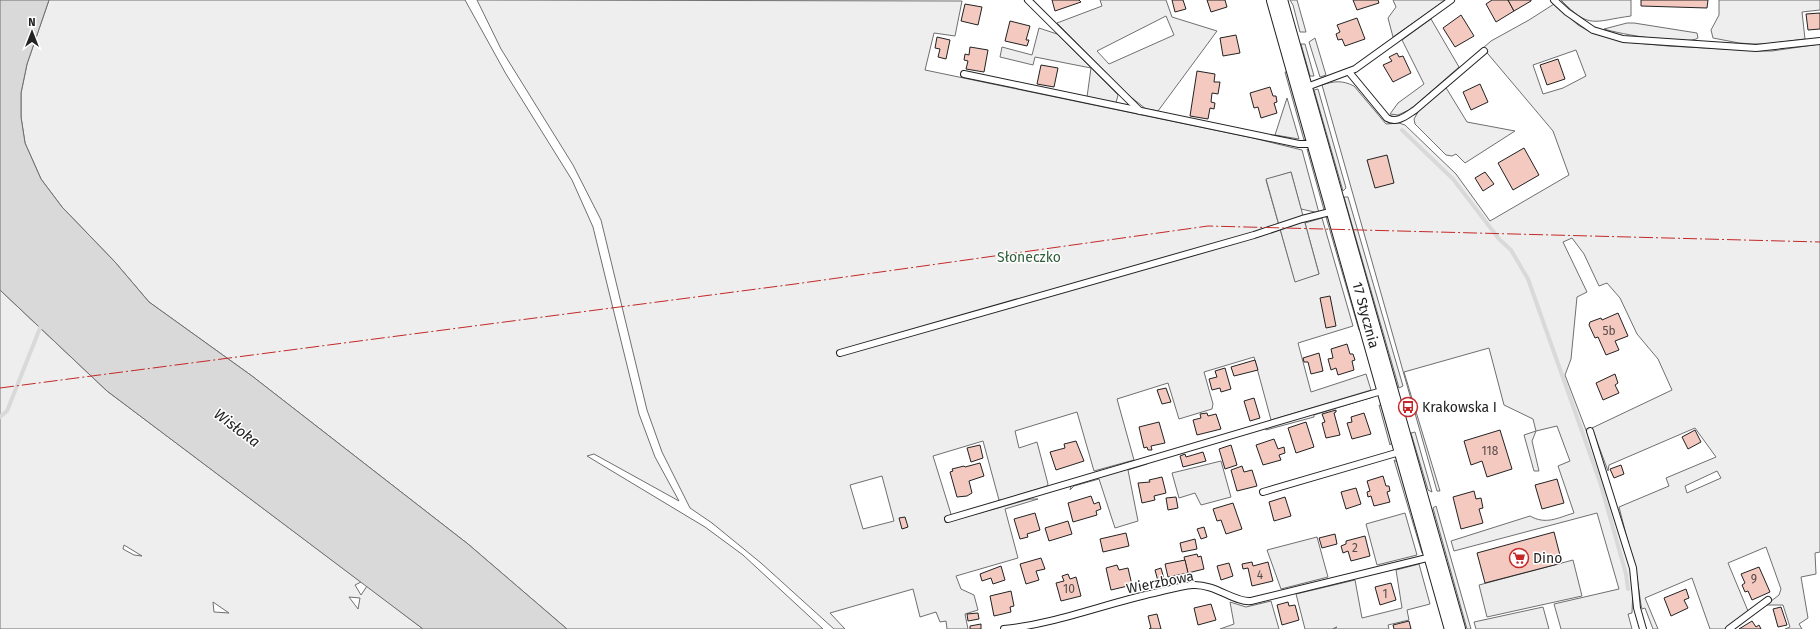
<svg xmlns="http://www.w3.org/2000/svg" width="1820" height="629" font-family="'Fira Sans',sans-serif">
<rect width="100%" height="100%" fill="#fff"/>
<g fill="#eee" stroke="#6f6f6f" fill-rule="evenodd">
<polygon points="49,0 465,0 506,74 572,180 593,227 639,414 655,457 679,501 594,454 587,456 705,527 743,555 823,629 567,629 468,544 252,376 149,302 115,262 62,207 41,179 25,143 21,117 21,93 27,64"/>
<path d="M 477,0 L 962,1 L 955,36 L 934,33 L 925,70 L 1253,138 L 1302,150 L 1319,213 L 1301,209 L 1291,172 L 1266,180 L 1295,281 L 1319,274 L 1305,223 L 1322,218 L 1353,326 L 1298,343 L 1311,392 L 1366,374 L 1371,390 L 1271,420 L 1254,357 L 1204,372 L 1213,404 L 1212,409 L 1179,419 L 1168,383 L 1117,399 L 1134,460 L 1094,471 L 1077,412 L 1015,431 L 1019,448 L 1037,442 L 1048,484 L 1047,486 L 1002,500 L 999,500 L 983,441 L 933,456 L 951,514 L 951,515 L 946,517 L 947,522 L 1030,499 L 1038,499 L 1005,509 L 1018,558 L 956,576 L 961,589 L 974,595 L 978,610 L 965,614 L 968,629 L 947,629 L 946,621 L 940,622 L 936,612 L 920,617 L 913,589 L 830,613 L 845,629 L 834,629 L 761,563 L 712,523 L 690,508 L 662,452 L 647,410 L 601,220 L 573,165 L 501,49 ZM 882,476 L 894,521 L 863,529 L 850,485 Z"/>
<path d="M 1100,0 L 1166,0 L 1172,17 L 1217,31 L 1158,111 L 1146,109 L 1127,94 L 1057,23 L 1102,6 ZM 1166,16 L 1174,35 L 1109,64 L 1097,51 Z"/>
<polygon points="1290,0 1297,0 1306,32 1300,32 1293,5"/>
<polygon points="1393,0 1446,0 1393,37 1388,18 1396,7"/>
<path d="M 1561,0 L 1631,0 L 1631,16 C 1593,21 1590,30 1561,0 Z"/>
<polygon points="1719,0 1820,0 1820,10 1802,12 1805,39 1767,44 1753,44 1739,43 1713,38 1711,30 1719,15"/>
<path d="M 1554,4 L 1578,25 L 1592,33 L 1607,37 L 1626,42 L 1668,46 L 1761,51 L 1772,51 L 1820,44 L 1820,552 L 1815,553 L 1816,574 L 1801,577 L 1808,618 L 1799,624 L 1802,629 L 1785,629 L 1790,627 L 1783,605 L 1766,605 L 1779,595 L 1781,589 L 1766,547 L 1728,563 L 1748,611 L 1725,629 L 1710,629 L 1692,578 L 1645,598 L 1658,629 L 1653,629 L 1645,608 L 1642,609 L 1641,605 L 1637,577 L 1619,507 L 1669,486 L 1666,478 L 1716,457 L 1695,428 L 1609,465 L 1608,471 L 1592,428 L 1672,390 L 1658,359 L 1637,334 L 1620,298 L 1607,283 L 1599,286 L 1584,254 L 1572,238 L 1563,242 L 1587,292 L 1577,297 L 1571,359 L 1565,375 L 1599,464 L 1630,568 L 1633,586 L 1632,613 L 1628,614 L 1632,629 L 1561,629 L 1554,604 L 1619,589 L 1597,513 L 1454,551 L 1451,541 L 1530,516 C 1546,525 1557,518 1574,513 L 1558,466 L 1570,461 L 1557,426 L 1536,431 L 1532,441 L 1539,471 L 1534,471 L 1524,435 L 1536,431 L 1533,419 L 1504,405 L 1489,348 L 1404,372 L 1440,491 L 1437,491 L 1322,85 C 1334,81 1342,80 1354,86 L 1386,124 L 1399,123 L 1405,125 L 1456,174 L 1490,221 L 1569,175 L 1553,131 L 1483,48 L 1491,41 L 1529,20 ZM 1576,50 L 1586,76 L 1563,88 L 1543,94 L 1533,65 ZM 1717,471 L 1721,478 L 1687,493 L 1685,486 Z"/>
<polygon points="1431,19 1459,67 1411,109 1398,115 1390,114 1398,103 1424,84 1402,40"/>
<path d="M 1627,23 L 1634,23 L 1697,33 L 1698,38 C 1687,46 1619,34 1604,29 Z"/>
<polygon points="1039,28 1057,34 1118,95 1116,103 1087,97 1091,68 1035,57 1033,65 1000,57 1002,47 1032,55"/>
<polygon points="1315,38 1326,75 1320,77 1309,42"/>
<polygon points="1301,44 1305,44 1314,76 1310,76"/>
<polygon points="1285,72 1287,72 1307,138 1304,140"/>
<polygon points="1445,86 1467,122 1515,131 1465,163 1456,154 1452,156 1446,155 1415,124 1414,119 1418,112"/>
<polygon points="1318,89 1346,188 1343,191 1314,90"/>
<polygon points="1287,98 1299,139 1275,135"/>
<polygon points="1307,149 1311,151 1326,209 1324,210"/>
<polygon points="1344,197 1348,197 1403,386 1399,388"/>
<polygon points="1326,217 1329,218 1362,329 1359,330"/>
<path d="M 0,290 L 107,391 L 361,582 L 355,585 L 361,595 L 367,586 L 423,629 L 0,629 ZM 124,545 L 142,556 L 134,555 L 123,549 ZM 349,597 L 360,598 L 358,609 ZM 213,602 L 229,613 L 214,612 Z"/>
<polygon points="1373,397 1314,415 1314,417 1266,430 1265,428"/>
<polygon points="1379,405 1384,406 1393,441 1390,445"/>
<polygon points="1415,432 1432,492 1428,490 1411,433"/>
<polygon points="1394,460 1399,463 1424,551 1422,553"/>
<polygon points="1221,461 1231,497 1201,505 1195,493 1179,498 1172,473"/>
<polygon points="1145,463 1147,464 1128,470 1138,521 1115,528 1099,479 1074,486 1070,490 1071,486"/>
<polygon points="1436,506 1471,629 1467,629 1433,508"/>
<polygon points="1405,513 1417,555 1377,565 1366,524"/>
<polygon points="1317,537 1328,577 1281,589 1267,550"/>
<polygon points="1419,564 1430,604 1407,610 1409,620 1388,625 1389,629 1334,629 1337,627 1332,629 1305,629 1296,594 1355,580 1362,618 1402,608 1396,570"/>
<polygon points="1271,601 1279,629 1220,629 1234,624 1230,602 1246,607"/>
<polygon points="1543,607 1549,629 1476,629 1474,622"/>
</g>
<g fill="#ededed" stroke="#6f6f6f">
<polygon points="1291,172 1319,274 1295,282 1266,179"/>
<polygon points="1573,560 1582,596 1487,617 1479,585"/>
</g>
<polygon fill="#d9d9d9" stroke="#6f6f6f" points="0,0 49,0 27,64 21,93 21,117 25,143 41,179 62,207 115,262 149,302 252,376 468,544 567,629 423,629 107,391 0,290"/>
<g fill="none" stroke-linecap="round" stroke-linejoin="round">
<g stroke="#d9d9d9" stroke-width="4">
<polyline points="1402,130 1453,179 1499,239 1511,250 1528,279 1600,482 1626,574 1628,589"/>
<polyline points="0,417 7,411 9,406 42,323"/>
</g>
</g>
<g fill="#f3c9c0" stroke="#222">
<polygon points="1052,0 1079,0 1081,2 1055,11"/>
<polygon points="1172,0 1183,0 1186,9 1175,12"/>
<polygon points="1207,0 1225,0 1227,7 1211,12"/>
<polygon points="1353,0 1378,0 1379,3 1357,10"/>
<polygon points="1492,0 1508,0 1514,11 1496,22 1486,4"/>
<polygon points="1508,0 1531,0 1531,1 1514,11"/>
<polygon points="1641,0 1708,0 1707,8 1641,6"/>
<polygon points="965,4 982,7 978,25 961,21"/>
<polygon points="1820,13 1820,29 1808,30 1806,14"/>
<polygon points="1461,15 1474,36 1455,47 1443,28"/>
<polygon points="1357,18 1365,39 1345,46 1342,39 1338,40 1336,34 1340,32 1337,25"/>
<polygon points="1010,21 1030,26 1026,40 1029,40 1027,46 1005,41"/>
<polygon points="1236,35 1240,53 1223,56 1220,38"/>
<polygon points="937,37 950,40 946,59 938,57 940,49 935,48"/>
<polygon points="970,47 988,50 984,72 966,69 968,61 964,60 965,54 969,55"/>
<polygon points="1397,53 1399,57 1403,56 1411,73 1393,82 1383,65 1392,61 1389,57"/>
<polygon points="1558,59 1565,79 1547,85 1540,65"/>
<polygon points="1041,65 1058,68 1054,87 1037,84"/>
<polygon points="1197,71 1215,74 1214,82 1220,82 1218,94 1212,93 1211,102 1215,103 1214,109 1210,108 1208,119 1190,116"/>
<polygon points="1480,84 1488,102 1471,110 1463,92"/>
<polygon points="1270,87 1273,96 1276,96 1277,102 1274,103 1277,113 1261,118 1258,107 1254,108 1250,93"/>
<polygon points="1524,148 1539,175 1513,190 1498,163"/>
<polygon points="1387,155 1394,183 1375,188 1367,160"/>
<polygon points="1485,172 1494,184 1483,191 1475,178"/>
<polygon points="1330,296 1336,326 1326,328 1320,298"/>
<polygon points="1618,313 1628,336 1615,341 1619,350 1606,355 1598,337 1595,338 1589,325 1590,322 1601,318 1602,320"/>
<polygon points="1347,344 1350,354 1353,354 1355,360 1352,361 1354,370 1338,375 1336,368 1331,370 1328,359 1333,358 1331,349"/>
<polygon points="1319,353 1323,371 1311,374 1308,362 1304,362 1303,358"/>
<polygon points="1255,360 1258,370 1234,376 1231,367"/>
<polygon points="1225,368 1231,389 1221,392 1220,388 1212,390 1209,379 1217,377 1215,371"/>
<polygon points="1615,374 1618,383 1615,385 1619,393 1603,400 1596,383"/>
<polygon points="1166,388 1171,402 1162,404 1157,390"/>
<polygon points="1254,398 1260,418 1250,421 1244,401"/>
<polygon points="1336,410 1336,412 1334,413 1340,435 1326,438 1322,423 1325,422 1322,414"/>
<polygon points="1207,413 1208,416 1216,414 1221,429 1197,435 1193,420 1201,418 1200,414"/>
<polygon points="1364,413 1371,434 1352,439 1347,423 1352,422 1351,417"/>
<polygon points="1159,422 1165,443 1151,446 1152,450 1148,450 1147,447 1144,448 1139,427"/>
<polygon points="1306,422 1314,447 1296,453 1288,428"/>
<polygon points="1500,430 1512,469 1487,477 1482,461 1471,465 1464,441"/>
<polygon points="1695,430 1701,442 1688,449 1682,437"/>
<polygon points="1274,439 1278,449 1284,447 1285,453 1279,455 1281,460 1263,465 1256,445"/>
<polygon points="1076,441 1084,461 1056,470 1050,452 1065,448 1064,444"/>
<polygon points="980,445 983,458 971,462 967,448"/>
<polygon points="1231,445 1237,465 1225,469 1219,449"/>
<polygon points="1203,452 1206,461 1183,467 1180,456 1185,454 1186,457"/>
<polygon points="980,463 984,476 969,481 972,493 967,496 957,497 950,472 953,471 952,469 964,466 965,467"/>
<polygon points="1621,465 1624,474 1614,478 1610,469"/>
<polygon points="1242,466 1244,472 1252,470 1257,486 1237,491 1231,470"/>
<polygon points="1383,476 1386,486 1389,486 1390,491 1387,492 1390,502 1374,506 1371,496 1368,497 1367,492 1370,491 1367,481"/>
<polygon points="1162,477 1166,493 1154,496 1155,500 1142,503 1138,483 1150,482 1149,480"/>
<polygon points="1557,479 1564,503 1542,509 1535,485"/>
<polygon points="1356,488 1361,504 1346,509 1341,492"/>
<polygon points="1474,491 1476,499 1481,498 1483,508 1479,509 1483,523 1461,529 1453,497"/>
<polygon points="1091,496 1094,504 1099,502 1101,509 1096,511 1097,515 1073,522 1068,503"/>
<polygon points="1176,497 1178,508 1168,510 1166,498"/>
<polygon points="1285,497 1291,516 1274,521 1269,502"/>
<polygon points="1233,503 1242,529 1226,534 1221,520 1217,521 1213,509"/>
<polygon points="1035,513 1040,530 1027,534 1028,537 1020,539 1014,519"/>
<polygon points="905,517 908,527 902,529 899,518"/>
<polygon points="1068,521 1072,534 1049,541 1045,528"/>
<polygon points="1204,527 1207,537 1201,539 1197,529"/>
<polygon points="1554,532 1562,563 1485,583 1477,553"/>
<polygon points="1126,533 1129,546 1103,552 1100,539"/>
<polygon points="1335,534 1337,544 1322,548 1319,538"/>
<polygon points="1365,536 1370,556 1351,561 1348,551 1343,553 1341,546 1346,544 1346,541"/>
<polygon points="1195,539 1197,549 1182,552 1180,543"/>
<polygon points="1197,554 1198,557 1201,556 1204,569 1188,573 1184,557"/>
<polygon points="1041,558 1045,569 1036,571 1039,580 1026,584 1020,564"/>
<polygon points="1185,560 1188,573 1168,577 1165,564"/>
<polygon points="1252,562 1253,566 1268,562 1273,581 1252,586 1248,568 1243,569 1242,564"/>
<polygon points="1229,563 1233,576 1221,580 1217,566"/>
<polygon points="1117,565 1119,570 1128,568 1132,585 1111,590 1106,568"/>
<polygon points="1001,566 1005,580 993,584 991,578 982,581 980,574"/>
<polygon points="1759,567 1770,592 1752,600 1748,591 1745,592 1742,585 1745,583 1741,574"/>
<polygon points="1161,568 1164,579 1158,581 1155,570"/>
<polygon points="1068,574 1070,579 1076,577 1081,596 1061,601 1056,583 1064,581 1062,576"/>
<polygon points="1391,583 1396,600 1380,605 1375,587"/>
<polygon points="1686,589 1689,598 1684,600 1688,608 1671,616 1664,598"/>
<polygon points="1011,591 1014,606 1010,607 1011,612 994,616 990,596"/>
<polygon points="1288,602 1289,606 1295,605 1299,620 1282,625 1277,605"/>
<polygon points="1211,604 1216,620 1198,625 1194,608"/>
<polygon points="1781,607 1787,625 1778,627 1773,609"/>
<polygon points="978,613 979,619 968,621 967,614"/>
<polygon points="1157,614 1161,629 1149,629 1151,628 1148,616"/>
<polygon points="1409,621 1411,629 1394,629 1393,625"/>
<polygon points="1752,621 1756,627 1759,625 1761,629 1739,629"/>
<polygon points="981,624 981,629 970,629 970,626"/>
</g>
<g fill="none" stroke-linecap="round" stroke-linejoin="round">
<g stroke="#222" stroke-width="8">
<g id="service">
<polyline points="1028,0 1140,111"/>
<polyline points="1554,0 1567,12 1593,30 1623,39 1756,48 1820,41"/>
<path d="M 1349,72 L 1387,118 C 1397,124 1407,115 1415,110 L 1484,51"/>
<polyline points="964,74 1299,144 1315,144"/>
<polyline points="1304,88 1355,69 1451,0"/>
<polyline points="840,353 1254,235 1302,219 1334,211"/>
<polyline points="1590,431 1633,568 1637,608 1643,629"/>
<polyline points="1263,492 1403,451"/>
<polyline points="948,519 1385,390"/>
<path d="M 1004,629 C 1055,624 1104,604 1154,593 C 1167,590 1180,586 1193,585 C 1216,584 1235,603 1251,601 L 1431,557"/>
<polyline points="1729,629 1768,600"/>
</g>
</g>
<g stroke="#222" stroke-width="22">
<polyline id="primary" points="1277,0 1455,629"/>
</g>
<use href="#service" stroke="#fff" stroke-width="6"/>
<use href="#primary" stroke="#fff" stroke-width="20"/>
<polyline stroke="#c62828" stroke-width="1" stroke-dasharray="14 3 2 3" stroke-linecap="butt" points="0,388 795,284 1208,226 1820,242"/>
</g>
<defs>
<g id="bus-ring" transform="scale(1)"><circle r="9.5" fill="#fff" stroke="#c62828" stroke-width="1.5"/><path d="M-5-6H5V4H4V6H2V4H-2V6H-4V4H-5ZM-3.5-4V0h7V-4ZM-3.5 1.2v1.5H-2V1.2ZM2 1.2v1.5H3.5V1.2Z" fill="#c62828"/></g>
<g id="supermarket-ring" transform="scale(1)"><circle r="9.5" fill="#fff" stroke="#c62828" stroke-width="1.5"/><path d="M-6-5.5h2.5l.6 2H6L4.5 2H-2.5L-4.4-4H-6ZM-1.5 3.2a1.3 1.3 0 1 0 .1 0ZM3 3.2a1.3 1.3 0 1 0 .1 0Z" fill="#c62828"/></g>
</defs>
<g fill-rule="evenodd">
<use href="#bus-ring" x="1408" y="407"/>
<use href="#supermarket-ring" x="1519" y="558"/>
</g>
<g text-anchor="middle" stroke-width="3" stroke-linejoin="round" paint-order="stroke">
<g font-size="12" fill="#564c4a">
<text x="1609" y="335">5b</text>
<text x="1490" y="455">118</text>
<text x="1355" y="552">2</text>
<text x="1260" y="579">4</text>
<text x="1754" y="583">9</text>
<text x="1069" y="593">10</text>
<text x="1385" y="598">1</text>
</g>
<g font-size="14" fill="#2f5e38" stroke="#fff">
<text x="1029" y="262">Słoneczko</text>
</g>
<g font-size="14" fill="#222" stroke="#fff">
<text transform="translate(1366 315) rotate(75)" y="5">17 Stycznia</text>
<text transform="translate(1160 582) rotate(-11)" y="5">Wierzbowa</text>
</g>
<g font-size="14" fill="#222" stroke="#fff" text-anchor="start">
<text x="1422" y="412">Krakowska I</text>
<text x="1533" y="563">Dino</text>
</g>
<g font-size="15" font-style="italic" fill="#222" stroke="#fff">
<text transform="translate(237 428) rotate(37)" y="5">Wisłoka</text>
</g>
</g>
<g transform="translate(32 32)" stroke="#ffffff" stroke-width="3" paint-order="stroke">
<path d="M0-3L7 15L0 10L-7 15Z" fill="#222222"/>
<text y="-6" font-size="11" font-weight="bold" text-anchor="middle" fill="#222222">N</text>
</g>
</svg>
